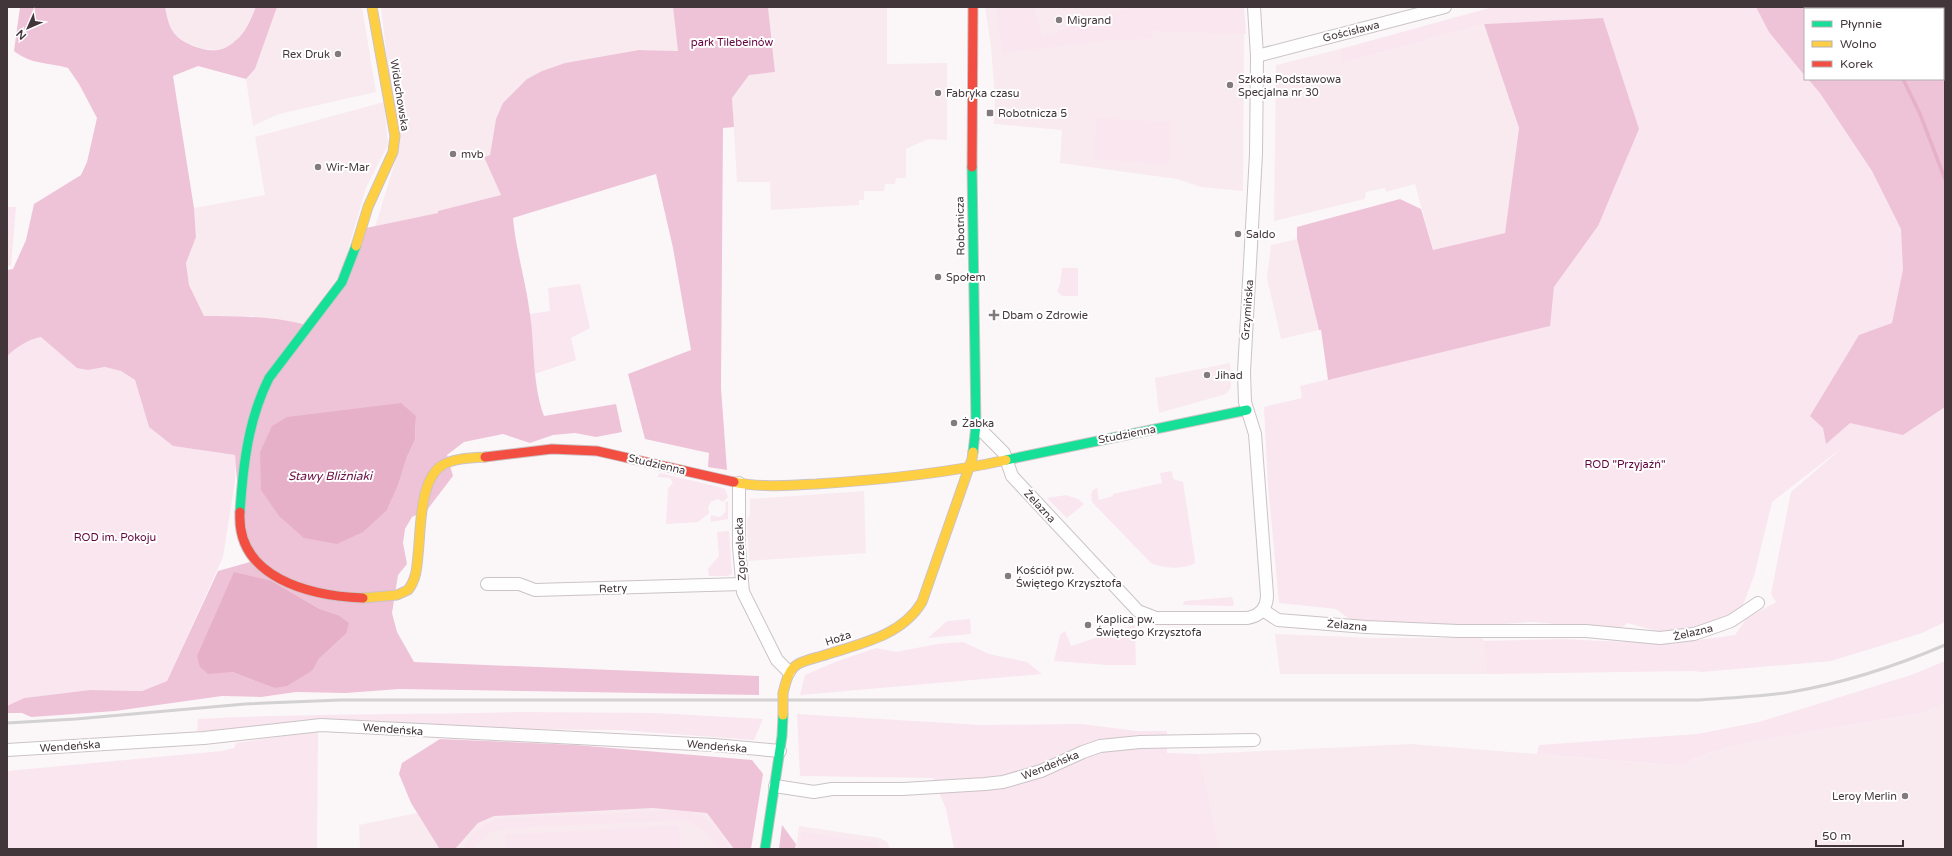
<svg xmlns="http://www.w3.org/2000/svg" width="1952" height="856" font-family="'Varela Round',sans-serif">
<rect width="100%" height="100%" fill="#fbf7f9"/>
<g fill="#f9eaf0">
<polygon points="165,7 256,7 246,28 236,41 222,50 203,49 187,43 174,34 167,21"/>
<polygon points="277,7 362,7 376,92 279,114 253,126 246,79 255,69"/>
<polygon points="381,7 673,7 679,51 639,50 565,63 542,71 496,119 490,155 484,157 501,195 438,211 438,213 375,227 398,152"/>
<polygon points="768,7 887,7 887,64 947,63 947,140 928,139 906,149 906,178 896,178 895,184 885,184 884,191 864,191 864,200 859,200 859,205 771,210 770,182 737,182 732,98 749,74 775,72"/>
<polygon points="985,7 1242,7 1244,33 1243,191 1201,187 1177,179 1060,163 1062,130 994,124 995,98 991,47"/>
<polygon points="1901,7 1945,7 1945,74 1943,71 1943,9 1902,9"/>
<polygon points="1484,24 1519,128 1505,233 1433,250 1415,184 1386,192 1385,188 1366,192 1365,199 1274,221 1276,65 1340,49 1343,63"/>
<polygon points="384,102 388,145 366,188 341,273 303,324 251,316 204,316 189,285 186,263 196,237 194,208 265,195 255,137"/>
<polygon points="1297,239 1319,330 1281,339 1267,278 1271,245"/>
<polygon points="1230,363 1231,387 1226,394 1159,413 1155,378"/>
<polygon points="864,491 866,553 749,561 747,520 750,515 750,499"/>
<polygon points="1275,634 1375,638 1482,638 1484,641 1486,674 1280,674"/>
<polygon points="1945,704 1945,849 1220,849 1199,754 1411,744 1686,766 1691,759 1734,745 1923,713"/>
<polygon points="515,759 762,770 750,849 360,849 359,825 432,810"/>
<polygon points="799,826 880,838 887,842 890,849 796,849"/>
</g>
<g fill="#fae6ef">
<polygon points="996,7 1033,7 1043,36 1132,7 1244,7 1246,34 1152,31 1152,39 1110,40 1002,53"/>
<polygon points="1493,7 1901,7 1902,9 1805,9 1805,79 1943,79 1943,71 1945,74 1945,622 1922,633 1831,661 1702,672 1692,671 1486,674 1484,641 1561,639 1669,644 1735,635 1746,619 1776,602 1771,594 1791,492 1843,447 1772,502 1754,576 1743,605 1730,617 1681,632 1663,633 1628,623 1618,630 1533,622 1472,626 1352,621 1336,609 1279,603 1268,485 1264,407 1302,398 1300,386 1549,326 1554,287 1598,226 1603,18 1484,24 1343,63 1340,49"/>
<polygon points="1096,118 1171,122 1169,165 1094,159"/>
<polygon points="7,207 16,207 11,266 7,266"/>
<polygon points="1062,268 1078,268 1078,296 1062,296 1057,291 1060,284"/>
<polygon points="580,284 590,328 571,338 576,360 535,374 530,314 550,311 548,288"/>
<path d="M 41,337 L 88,370 L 106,367 L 121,371 L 135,380 L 149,427 L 173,446 L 235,455 L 235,481 L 223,557 L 167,681 L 142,691 L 90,690 L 24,698 L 7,706 L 7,356 C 18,346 27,339 41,337 Z"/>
<path d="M 1172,471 L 1173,479 L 1183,482 L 1195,560 L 1194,564 C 1181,569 1164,569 1151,563 L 1092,502 L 1091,494 L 1093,490 L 1097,488 L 1099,500 L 1113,496 L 1113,494 L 1162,483 L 1160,473 Z"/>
<polygon points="660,473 719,487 725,489 728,497 723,502 718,499 711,502 708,507 709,513 698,522 666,524 668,488 673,483 670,478 657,477"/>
<polygon points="1066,495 1078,499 1084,504 1067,518 1047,498"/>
<path d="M 728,501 L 728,519 L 711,522 L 711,515 L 719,517 C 725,515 727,510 725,503 Z"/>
<polygon points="729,531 732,574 728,576 709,576 708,569 719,556 717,532"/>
<polygon points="1232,597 1234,604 1232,606 1183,605 1184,601"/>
<polygon points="970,619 971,634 928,638 947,621"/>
<polygon points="1135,625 1136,665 1107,665 1054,661 1060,635 1065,631 1071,646"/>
<polygon points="963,642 989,654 1027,662 1042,674 800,695 805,675 835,662 876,648 896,652 937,644"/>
<polygon points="1945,661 1945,704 1923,713 1734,745 1691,759 1686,766 1537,754 1539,745 1697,734 1759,722 1911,675"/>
<path d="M 517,712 L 655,713 L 763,719 L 754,740 L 619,730 L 420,728 L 321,721 L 197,732 L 198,719 C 304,713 411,715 517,712 Z"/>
<polygon points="797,714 980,725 1081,724 1137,731 1167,731 1167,753 1199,754 1220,849 954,849 946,809 933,778 800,776"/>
<polygon points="318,731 317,849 7,849 7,771 222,751 234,748 236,743"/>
<path d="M 682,810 C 708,815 716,827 730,849 L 718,849 C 710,834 699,823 681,820 L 507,828 L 490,832 L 472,849 L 463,849 L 474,833 L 495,819 Z"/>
<polygon points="679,825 680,849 506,849 505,835"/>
<polygon points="801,832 878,843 878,849 799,849"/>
</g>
<g fill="#efc3d7" fill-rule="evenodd">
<path d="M 20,7 L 165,7 C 167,16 168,25 174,33 C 182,44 209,54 222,49 C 226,48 232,44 235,41 C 246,33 251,18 256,7 L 277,7 L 255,69 L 246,79 L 198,66 L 173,76 L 194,208 L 196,237 L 186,263 L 189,285 L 204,316 C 240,316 278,316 313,327 L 366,228 L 438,213 L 438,211 L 501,195 L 484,157 L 490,155 L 496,119 L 503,103 L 527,79 L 542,71 L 565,63 L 639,50 L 678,51 L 673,7 L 768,7 L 775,72 L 749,75 L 732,98 L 734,127 L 723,128 L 721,388 L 727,470 L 708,467 L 709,453 L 645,439 L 628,374 L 691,350 L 673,248 L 656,174 L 513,218 C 516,251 526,282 530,314 C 535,349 532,382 544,416 L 616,404 L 622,432 L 596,437 L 575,433 L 553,435 L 530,443 L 503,434 L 464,442 L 447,455 L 453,476 L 427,510 L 412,517 L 405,529 L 403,543 L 407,564 L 398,575 L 392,613 L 397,632 L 414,662 L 759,676 L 759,695 L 399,689 L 346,693 L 296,692 L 261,697 L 222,696 L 115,711 L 46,716 L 31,717 L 22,713 L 7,713 L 7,706 L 24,698 L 90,690 L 142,691 L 167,681 L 218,571 L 250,562 C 246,526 236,491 235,455 L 173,446 L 149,427 L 135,380 L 121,371 L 105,367 L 88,370 L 77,368 L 41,337 C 27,340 18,346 7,356 L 7,270 L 13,269 L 26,240 L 34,204 L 81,175 L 87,162 L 97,118 L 79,84 L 68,68 C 47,62 32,65 14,51 ZM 416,416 L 415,440 L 407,457 L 398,486 L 387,510 ZM 272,581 L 318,608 L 338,615 L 346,634 L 319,659 L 313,670 L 274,688 L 232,672 Z"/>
<polygon points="1756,7 1897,7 1898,9 1805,9 1805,76 1769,32"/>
<polygon points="1603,18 1639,129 1598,226 1554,287 1550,326 1328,380 1321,330 1319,330 1297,239 1297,227 1400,199 1421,209 1433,250 1505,233 1519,128 1484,24"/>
<polygon points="1943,76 1945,79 1945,407 1903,435 1850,423 1826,444 1823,428 1810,416 1859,335 1892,323 1903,270 1901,229 1872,171 1820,93 1808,79 1943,79"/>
<polygon points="440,739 576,745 752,760 763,774 751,849 734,849 707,813 653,808 494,816 478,823 455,849 439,848 411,803 399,774 402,763"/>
<polygon points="782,825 796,844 795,849 779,849"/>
</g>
<g fill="#e7b0c9">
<polygon points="401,403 416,416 415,440 407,457 398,486 387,510 363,532 337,544 304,538 279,516 261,490 260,452 272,426 287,417"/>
<polygon points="234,572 272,581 318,608 338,615 349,623 346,634 319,659 313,670 287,686 274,688 232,672 208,674 200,667 197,656"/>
</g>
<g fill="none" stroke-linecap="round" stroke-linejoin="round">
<g stroke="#e7b0c9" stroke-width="3.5">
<polyline points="1843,7 1844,9"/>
<polyline points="1903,79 1920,114 1945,179"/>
</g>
<g stroke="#cbc3c6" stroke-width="14">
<g id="street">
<polyline points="1257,56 1445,7"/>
<path d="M 976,425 L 1004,453 L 1012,476 L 1138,611 L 1156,618 L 1247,618 C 1260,616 1267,608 1267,595 L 1255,434 L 1245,402 L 1244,372 L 1256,154 L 1257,56 L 1254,7"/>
<polyline points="739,483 739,547 743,592 777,660 789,672"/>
<polyline points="487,584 519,584 535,590 742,584"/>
<polyline points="1263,610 1278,620 1366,627 1458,631 1586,631 1660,638 1694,634 1720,625 1731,621 1758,603"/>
<polyline points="7,750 204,738 321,725 714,745 780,751"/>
<polyline points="775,786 814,792 832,789 903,789 985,784 1003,782 1041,771 1083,752 1100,746 1140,742 1254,740"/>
</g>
</g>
<g stroke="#cbc3c6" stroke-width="11">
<g id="fast">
<polyline points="972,167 976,425 973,452"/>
<polyline points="1006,460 1247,410"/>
<path d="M 240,512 C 243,466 248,420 269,378 L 342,282 L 356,246"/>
<polyline points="765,849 782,736 783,715"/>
</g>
</g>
<g stroke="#cbc3c6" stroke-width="11">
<g id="slow">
<polyline points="356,246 368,207 393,152 395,136 372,7"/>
<path d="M 734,482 C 761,488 788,485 816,484 C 880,480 943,474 1006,460"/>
<path d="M 363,598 L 397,595 L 408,590 C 416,580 417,568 418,555 C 421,530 419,482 441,466 C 453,458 471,458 485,457"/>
<path d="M 783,693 C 786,682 788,670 798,664 C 805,660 815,658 822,656 C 858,644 901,637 922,602 L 972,459 L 973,452"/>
</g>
</g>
<g stroke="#cbc3c6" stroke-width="11">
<g id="jam">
<polyline points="972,167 973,7"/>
<polyline points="485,457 552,449 597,451 734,482"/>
<path d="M 240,512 C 236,578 310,596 363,598"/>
</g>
</g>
<use href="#street" stroke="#fefefe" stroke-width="12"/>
<use href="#fast" stroke="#16e098" stroke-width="9"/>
<use href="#slow" stroke="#ffcf43" stroke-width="9"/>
<use href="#jam" stroke="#f24e42" stroke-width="9"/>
<path stroke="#d3d1d2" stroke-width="3" d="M 7,723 L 76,719 L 245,704 L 340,700 L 1695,700 C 1727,698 1759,697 1791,692 C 1844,683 1896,666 1945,645"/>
<g stroke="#cbc3c6" stroke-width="11" stroke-linecap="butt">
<polyline id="slow-bridge" points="783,693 783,715"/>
</g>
<use href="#slow-bridge" stroke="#ffcf43" stroke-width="9"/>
</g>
<g fill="#837a7e" stroke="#fff" stroke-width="1.5">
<circle cx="1059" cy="20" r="4"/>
<circle cx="338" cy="54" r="4"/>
<circle cx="1230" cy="85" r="4"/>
<circle cx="938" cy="93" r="4"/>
<rect x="986" y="109" width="8" height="8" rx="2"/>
<circle cx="453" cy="154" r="4"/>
<circle cx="318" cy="167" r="4"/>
<circle cx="1238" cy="234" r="4"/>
<circle cx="938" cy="277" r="4"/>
<path d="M992 309h4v4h4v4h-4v4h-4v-4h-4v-4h4z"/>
<circle cx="1207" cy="375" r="4"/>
<circle cx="954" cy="423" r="4"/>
<circle cx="1008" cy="576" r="4"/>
<circle cx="1088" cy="625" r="4"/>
<circle cx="1905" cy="796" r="4"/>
</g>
<g text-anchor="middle" stroke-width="4" stroke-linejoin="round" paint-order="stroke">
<g font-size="11" fill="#42363b" stroke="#fff" text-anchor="start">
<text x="1067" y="24">Migrand</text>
<text x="330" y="58" text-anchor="end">Rex Druk</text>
<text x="1238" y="83">Szkoła Podstawowa<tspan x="1238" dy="13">Specjalna nr 30</tspan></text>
<text x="946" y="97">Fabryka czasu</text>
<text x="998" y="117">Robotnicza 5</text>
<text x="461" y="158">mvb</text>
<text x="326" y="171">Wir-Mar</text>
<text x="1246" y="238">Saldo</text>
<text x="946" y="281">Społem</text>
<text x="1002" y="319">Dbam o Zdrowie</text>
<text x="1215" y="379">Jihad</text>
<text x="962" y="427">Żabka</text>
<text x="1016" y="574">Kościół pw.<tspan x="1016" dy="13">Świętego Krzysztofa</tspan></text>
<text x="1096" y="623">Kaplica pw.<tspan x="1096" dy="13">Świętego Krzysztofa</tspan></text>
<text x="1897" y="800" text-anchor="end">Leroy Merlin</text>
</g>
<g font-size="11" fill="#42363b" stroke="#fff">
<text transform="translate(1351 31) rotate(-14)" y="4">Gościsława</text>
<text transform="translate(400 95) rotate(81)" y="4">Widuchowska</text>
<text transform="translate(960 226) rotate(-91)" y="4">Robotnicza</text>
<text transform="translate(1247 310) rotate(-86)" y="4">Grzymińska</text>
<text transform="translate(1127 434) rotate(-11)" y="4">Studzienna</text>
<text transform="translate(657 464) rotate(13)" y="4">Studzienna</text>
<text transform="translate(1040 506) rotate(47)" y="4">Żelazna</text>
<text transform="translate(740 549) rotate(-93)" y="4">Zgorzelecka</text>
<text transform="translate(613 588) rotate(-2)" y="4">Retry</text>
<text transform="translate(1347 625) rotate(5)" y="4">Żelazna</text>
<text transform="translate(1693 632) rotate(-13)" y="4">Żelazna</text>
<text transform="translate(838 638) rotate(-19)" y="4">Hoża</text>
<text transform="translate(393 729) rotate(4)" y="4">Wendeńska</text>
<text transform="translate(70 746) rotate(-4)" y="4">Wendeńska</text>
<text transform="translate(717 746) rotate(5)" y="4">Wendeńska</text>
<text transform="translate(1050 765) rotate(-22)" y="4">Wendeńska</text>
</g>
<g font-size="11" fill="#61033c" stroke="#fff">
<text x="732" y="46">park Tilebeinów</text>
<text x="1625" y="468">ROD "Przyjaźń"</text>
<text x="115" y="541">ROD im. Pokoju</text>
</g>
<g font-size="12" font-style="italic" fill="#6a0f43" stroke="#fff">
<text x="330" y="480">Stawy Bliźniaki</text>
</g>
</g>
<rect width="1952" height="856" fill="none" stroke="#42363b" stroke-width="16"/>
<rect x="1804" y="8" width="140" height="72" fill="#ffffff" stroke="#b3afb1"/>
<rect x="1812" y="21" width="20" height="6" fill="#16e098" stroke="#b3afb1"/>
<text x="1840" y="28" font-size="12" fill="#42363b">Płynnie</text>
<rect x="1812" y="41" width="20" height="6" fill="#ffcf43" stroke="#b3afb1"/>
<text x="1840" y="48" font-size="12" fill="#42363b">Wolno</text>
<rect x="1812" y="61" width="20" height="6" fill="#f24e42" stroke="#b3afb1"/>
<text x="1840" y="68" font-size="12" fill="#42363b">Korek</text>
<g transform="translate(28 28) rotate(225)" stroke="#ffffff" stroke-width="3" paint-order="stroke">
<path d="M0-3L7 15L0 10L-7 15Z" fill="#42363b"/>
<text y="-6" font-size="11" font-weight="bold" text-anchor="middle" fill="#42363b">N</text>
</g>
<path d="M1816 840v6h87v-6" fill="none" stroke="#42363b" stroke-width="2"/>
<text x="1822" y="840" font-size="12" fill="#42363b" stroke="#ffffff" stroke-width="3" paint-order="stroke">50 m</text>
</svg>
